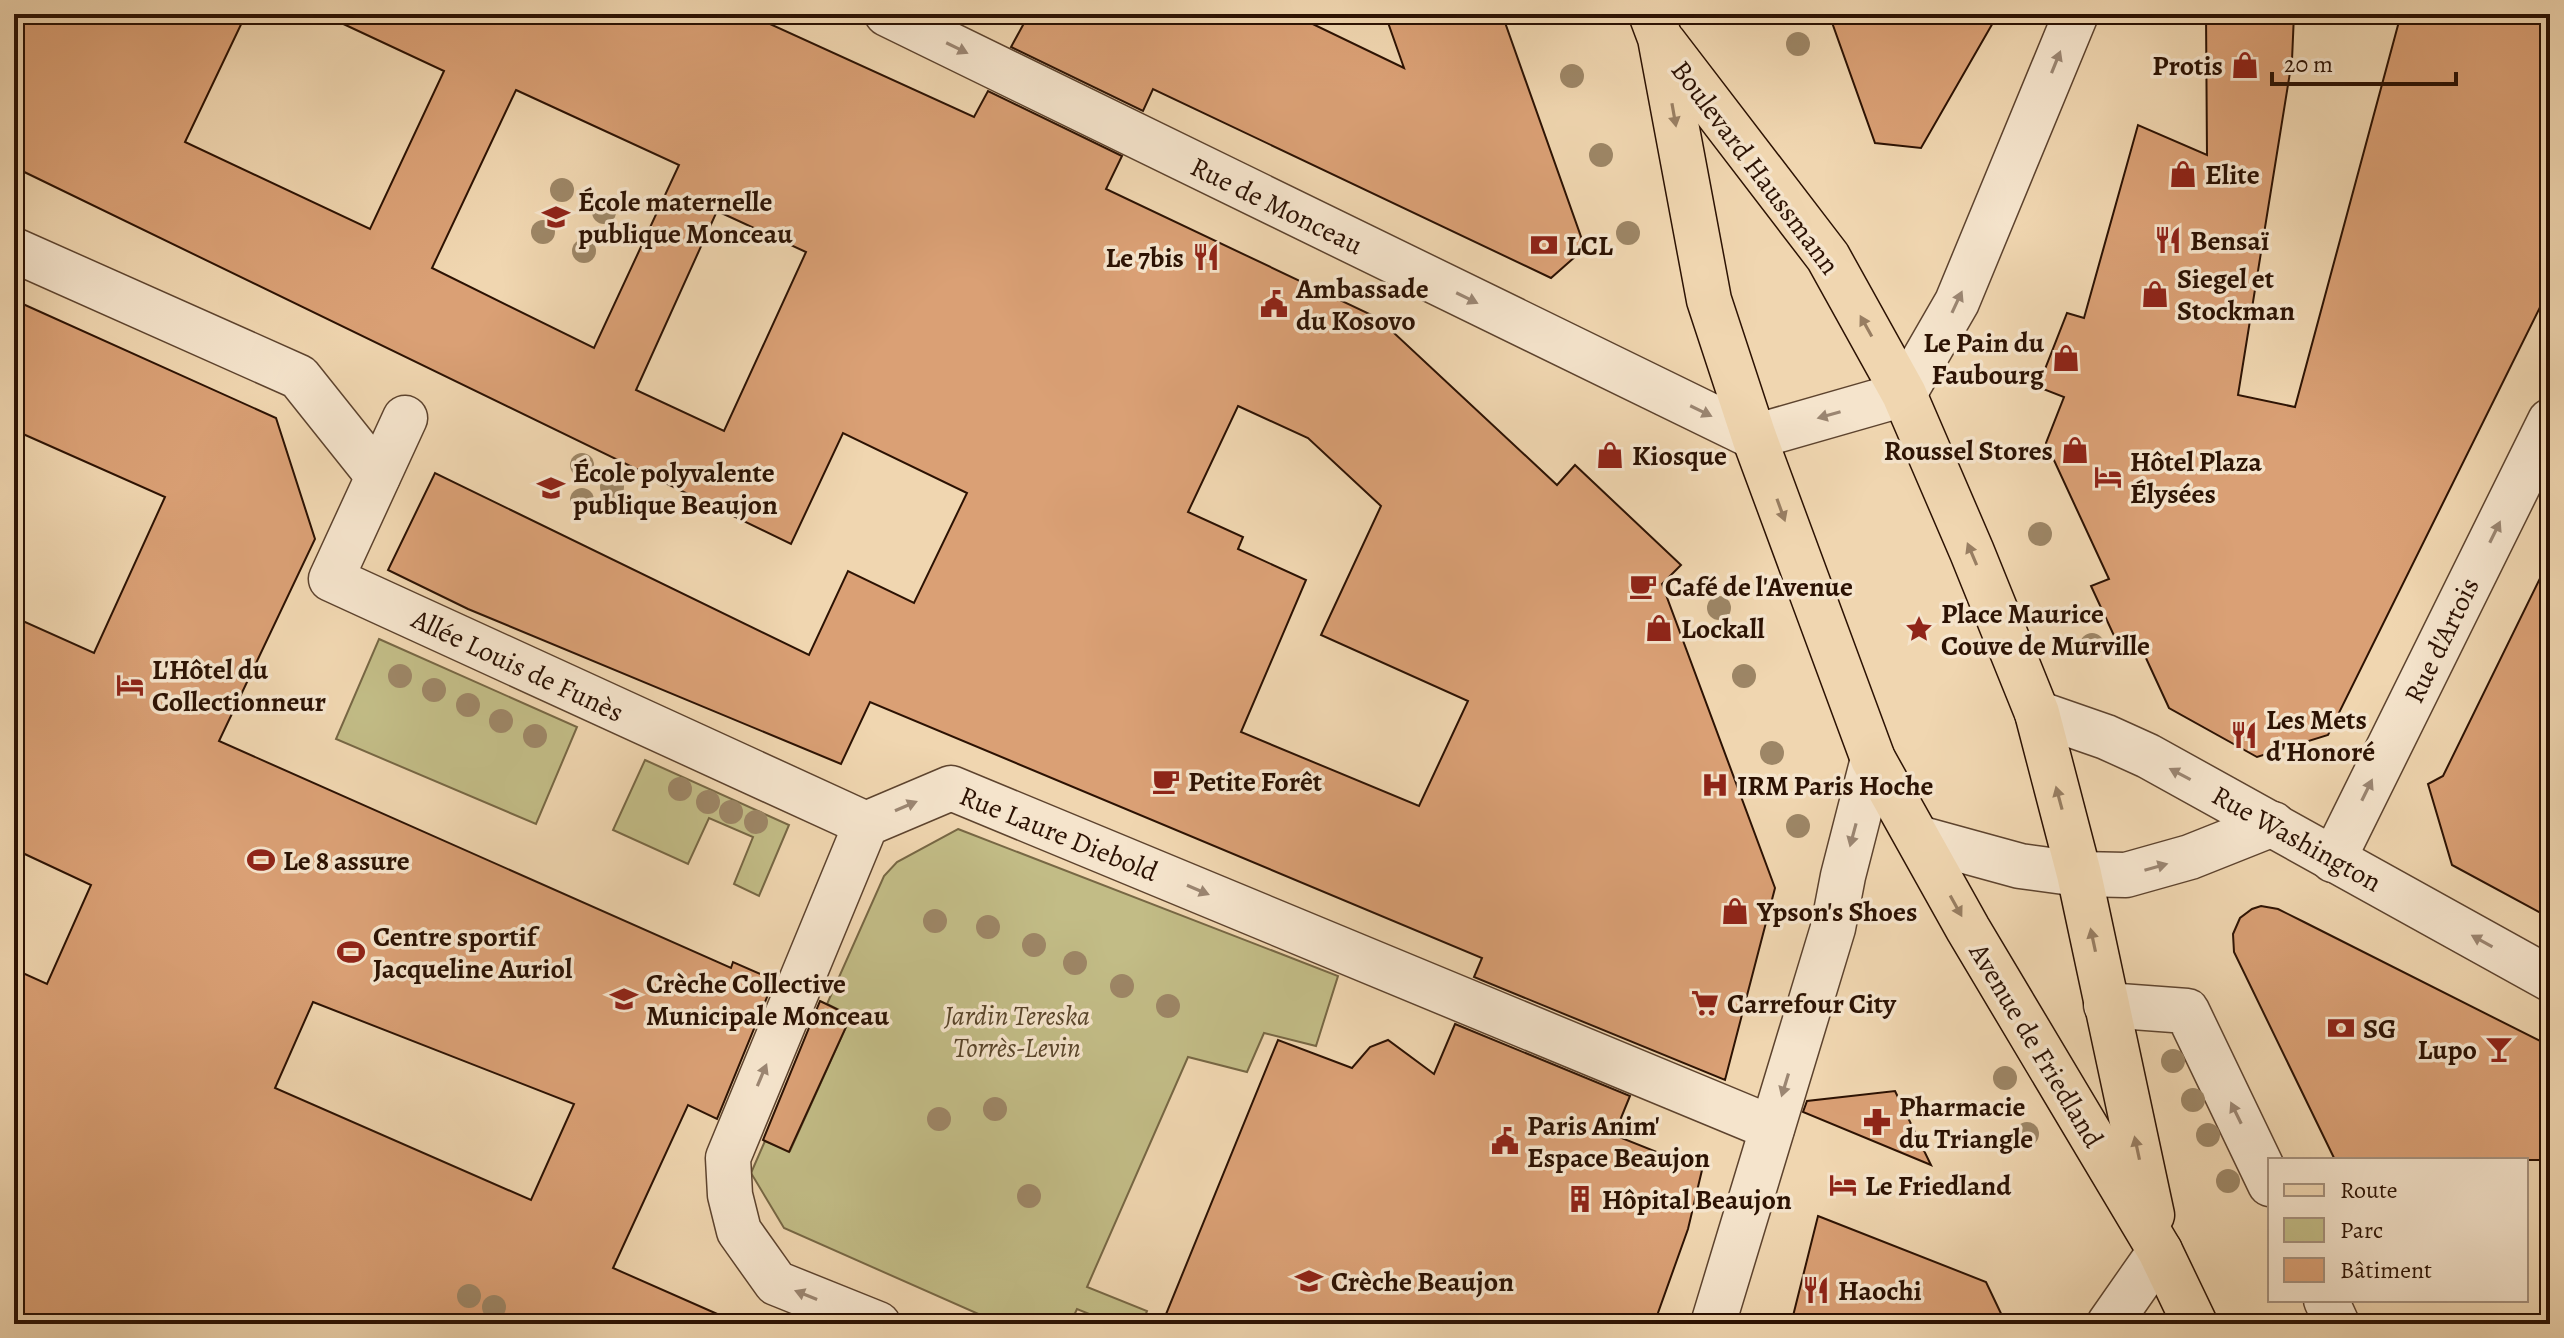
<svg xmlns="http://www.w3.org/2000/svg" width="2564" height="1338" font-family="Alegreya,serif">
<rect width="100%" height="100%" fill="#f0d6b0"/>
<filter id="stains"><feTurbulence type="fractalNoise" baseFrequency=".0025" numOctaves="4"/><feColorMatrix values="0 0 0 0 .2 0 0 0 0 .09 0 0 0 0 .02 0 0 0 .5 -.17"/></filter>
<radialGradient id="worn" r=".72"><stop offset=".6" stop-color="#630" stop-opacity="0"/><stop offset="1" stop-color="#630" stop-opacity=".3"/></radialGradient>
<g fill="#c2bc86" stroke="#776744" stroke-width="2">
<polygon points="379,639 577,727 536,824 336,739"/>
<polygon points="645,760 789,825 759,896 734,884 753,837 709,818 688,864 613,830"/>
<polygon points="958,829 1338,976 1316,1046 1264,1033 1247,1072 1188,1057 1087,1287 1147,1311 1142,1324 1114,1324 1077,1309 1070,1324 1001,1324 784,1228 751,1173 765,1141 790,1151 851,1016 827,1004 884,876 897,862"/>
</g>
<g fill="#daa075" stroke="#2c1203" stroke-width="2" fill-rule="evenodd">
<path d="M 14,14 L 246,14 L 185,142 L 370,229 L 444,71 L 322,14 L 748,14 L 974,117 L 988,91 L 1122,156 L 1106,189 L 1378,318 L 1557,485 L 1575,465 L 1681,565 L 1662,584 L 1775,888 L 1725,1080 L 1474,977 L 1482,958 L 870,702 L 841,764 L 468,609 L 388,570 L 435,473 L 809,655 L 848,571 L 914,603 L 967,493 L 843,433 L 791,544 L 14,167 ZM 516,90 L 679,165 L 594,348 L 432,268 ZM 717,211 L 806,252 L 724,431 L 636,390 ZM 1238,406 L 1308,438 L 1381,506 L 1321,635 L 1468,701 L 1419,806 L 1241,732 L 1306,580 L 1238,549 L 1243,537 L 1188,512 Z"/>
<polygon points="1029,14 1292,14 1404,68 1385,14 1502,14 1585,248 1551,278 1153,89 1143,111 1011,47"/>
<polygon points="1829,14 1998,14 1921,148 1875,143"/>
<polygon points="2206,14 2294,14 2292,60 2238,395 2295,407 2401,14 2550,14 2550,287 2328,735 2257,757 2169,708 2134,632 2116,640 2091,586 2109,579 2046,443 2064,397 2038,387 2067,313 2084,318 2138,125 2207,155"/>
<path d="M 14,300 L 276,418 L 315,539 L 219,741 L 731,968 L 733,962 L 774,980 L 717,1119 L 688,1105 L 613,1268 L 740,1324 L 14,1324 L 14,969 L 47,984 L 91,885 L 14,849 L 14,617 L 94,653 L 165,497 L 14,430 ZM 313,1002 L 574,1104 L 531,1200 L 275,1088 Z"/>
<polygon points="2550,558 2550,918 2452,865 2428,784 2443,776"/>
<polygon points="2261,906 2278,909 2304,922 2550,1046 2550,1160 2335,1160 2234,952 2233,934 2240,918 2252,909"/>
<polygon points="820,1001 851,1016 789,1152 763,1140"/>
<polygon points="1455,1024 1630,1096 1614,1135 1702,1170 1688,1229 1654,1324 1162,1324 1278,1040 1352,1068 1370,1047 1388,1040 1434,1074"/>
<polygon points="1895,1091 1931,1165 1803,1112 1807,1101"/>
<polygon points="1818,1216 1986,1282 2006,1324 1791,1324"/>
</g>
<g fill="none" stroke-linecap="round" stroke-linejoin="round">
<g stroke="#5d432e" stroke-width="47">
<g id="minor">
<polyline points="887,14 1754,437 1904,394 1957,302 2076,14"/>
<polyline points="14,250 299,377 378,476"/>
<polyline points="405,418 331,579 866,824"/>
<polyline points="2037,713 2106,737 2148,756 2550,979"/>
<polyline points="1918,838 2020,866 2079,874 2126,875 2190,857 2273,824"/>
<polyline points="2333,860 2550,421"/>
<polyline points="2106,1005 2187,1011 2270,1184"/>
<polyline points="2326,1300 2337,1324"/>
<polyline points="878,1324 776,1283 739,1231 730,1195 728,1158 866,824 951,788 1772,1128"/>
<polyline points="1713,1324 1833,928 1843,876 1873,759"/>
<polyline points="2109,1324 2160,1251"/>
</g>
</g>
<g stroke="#2c1203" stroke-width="47">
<g id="major">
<polyline points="1651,14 1660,38 1709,300 1754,437 1873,759 1968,929 2160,1251 2195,1324"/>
<polyline points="1664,43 1828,257 1904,394 1972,552 2037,713 2079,874 2152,1215"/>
</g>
</g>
<use href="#minor" stroke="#f5e4cc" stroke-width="44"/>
<use href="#major" stroke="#f0d6b0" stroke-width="44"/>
</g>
<g fill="#9d8666">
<circle cx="1798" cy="44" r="12"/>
<circle cx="1572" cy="76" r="12"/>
<circle cx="1601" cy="155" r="12"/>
<circle cx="562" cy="190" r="12"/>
<circle cx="604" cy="212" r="12"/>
<circle cx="543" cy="232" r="12"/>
<circle cx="1628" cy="233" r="12"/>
<circle cx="584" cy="251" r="12"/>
<circle cx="582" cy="465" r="12"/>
<circle cx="612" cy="487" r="12"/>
<circle cx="582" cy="500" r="12"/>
<circle cx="2040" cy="534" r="12"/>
<circle cx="1719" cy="608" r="12"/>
<circle cx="2092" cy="645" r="12"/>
<circle cx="400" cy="676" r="12"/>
<circle cx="1744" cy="676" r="12"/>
<circle cx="434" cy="690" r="12"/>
<circle cx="468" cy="705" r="12"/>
<circle cx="501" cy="721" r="12"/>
<circle cx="535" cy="736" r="12"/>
<circle cx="1772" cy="753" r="12"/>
<circle cx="680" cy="789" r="12"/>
<circle cx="708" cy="802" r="12"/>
<circle cx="731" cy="812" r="12"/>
<circle cx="756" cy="822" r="12"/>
<circle cx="1798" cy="826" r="12"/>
<circle cx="935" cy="921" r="12"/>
<circle cx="988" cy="927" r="12"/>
<circle cx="1034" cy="945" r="12"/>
<circle cx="1075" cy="963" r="12"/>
<circle cx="1122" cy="986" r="12"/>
<circle cx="1168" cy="1006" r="12"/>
<circle cx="2173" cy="1061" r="12"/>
<circle cx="2005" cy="1078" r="12"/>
<circle cx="2193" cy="1100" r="12"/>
<circle cx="995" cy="1109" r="12"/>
<circle cx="939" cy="1119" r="12"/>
<circle cx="2027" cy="1134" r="12"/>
<circle cx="2208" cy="1135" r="12"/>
<circle cx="2228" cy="1181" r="12"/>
<circle cx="1029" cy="1196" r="12"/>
<circle cx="469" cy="1296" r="12"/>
<circle cx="494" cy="1307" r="12"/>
</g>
<defs><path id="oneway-solid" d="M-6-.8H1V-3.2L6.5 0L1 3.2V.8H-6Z" transform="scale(2)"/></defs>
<g fill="#9b8672">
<use href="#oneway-solid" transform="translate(957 48) rotate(26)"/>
<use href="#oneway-solid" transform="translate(2056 62) rotate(-68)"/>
<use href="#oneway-solid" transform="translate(1467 298) rotate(26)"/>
<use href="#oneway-solid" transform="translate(1957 302) rotate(-65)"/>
<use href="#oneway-solid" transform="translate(1701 411) rotate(26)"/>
<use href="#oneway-solid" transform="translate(1829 415) rotate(164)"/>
<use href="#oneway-solid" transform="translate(2495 532) rotate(-64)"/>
<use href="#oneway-solid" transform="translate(2180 774) rotate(-152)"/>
<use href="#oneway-solid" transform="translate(2367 790) rotate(-64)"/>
<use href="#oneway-solid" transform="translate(906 806) rotate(-23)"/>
<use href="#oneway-solid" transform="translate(1853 835) rotate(105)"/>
<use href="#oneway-solid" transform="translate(2156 867) rotate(-16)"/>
<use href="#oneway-solid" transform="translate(1198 890) rotate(23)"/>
<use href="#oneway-solid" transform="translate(2482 941) rotate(-151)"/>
<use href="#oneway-solid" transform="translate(762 1075) rotate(-67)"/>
<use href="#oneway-solid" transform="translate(1785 1085) rotate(107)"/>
<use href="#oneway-solid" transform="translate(2236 1113) rotate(-116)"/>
<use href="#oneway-solid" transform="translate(806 1295) rotate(-158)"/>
</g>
<g fill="#987e62">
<use href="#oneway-solid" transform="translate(1674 115) rotate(80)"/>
<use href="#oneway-solid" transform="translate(1866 326) rotate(-119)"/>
<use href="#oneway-solid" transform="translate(1781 510) rotate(70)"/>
<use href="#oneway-solid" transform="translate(1972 554) rotate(-113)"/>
<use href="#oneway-solid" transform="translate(2059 798) rotate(-105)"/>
<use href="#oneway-solid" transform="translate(1956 906) rotate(61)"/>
<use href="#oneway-solid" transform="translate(2093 940) rotate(-102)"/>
<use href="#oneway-solid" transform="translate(2137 1148) rotate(-102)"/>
</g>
<defs>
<g id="shop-bare" transform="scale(2.16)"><path d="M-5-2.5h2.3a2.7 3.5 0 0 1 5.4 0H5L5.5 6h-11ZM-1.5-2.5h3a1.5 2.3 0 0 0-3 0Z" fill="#8f2418" stroke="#f5e4cc" stroke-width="2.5" paint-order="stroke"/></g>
<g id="school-bare" transform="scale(2.16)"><path d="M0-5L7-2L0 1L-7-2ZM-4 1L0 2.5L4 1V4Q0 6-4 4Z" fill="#8f2418" stroke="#f5e4cc" stroke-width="2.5" paint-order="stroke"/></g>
<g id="restaurant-bare" transform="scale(2.16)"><path d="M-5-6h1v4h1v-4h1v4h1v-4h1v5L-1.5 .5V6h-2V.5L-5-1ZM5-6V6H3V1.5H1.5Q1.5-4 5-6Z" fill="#8f2418" stroke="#f5e4cc" stroke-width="2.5" paint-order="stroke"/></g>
<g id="bank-bare" transform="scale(2.16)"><path d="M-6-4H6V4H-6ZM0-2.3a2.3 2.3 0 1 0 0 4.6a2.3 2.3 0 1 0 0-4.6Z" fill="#8f2418" stroke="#f5e4cc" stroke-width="2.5" paint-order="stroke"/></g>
<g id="civic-bare" transform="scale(2.16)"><path d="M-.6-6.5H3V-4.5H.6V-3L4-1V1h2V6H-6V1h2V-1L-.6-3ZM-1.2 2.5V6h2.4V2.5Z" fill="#8f2418" stroke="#f5e4cc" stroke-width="2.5" paint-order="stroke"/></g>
<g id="hotel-bare" transform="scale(2.16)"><path d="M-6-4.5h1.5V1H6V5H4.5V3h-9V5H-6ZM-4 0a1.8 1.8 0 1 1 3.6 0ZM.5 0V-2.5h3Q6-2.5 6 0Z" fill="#8f2418" stroke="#f5e4cc" stroke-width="2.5" paint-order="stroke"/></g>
<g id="cafe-bare" transform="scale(2.16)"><path d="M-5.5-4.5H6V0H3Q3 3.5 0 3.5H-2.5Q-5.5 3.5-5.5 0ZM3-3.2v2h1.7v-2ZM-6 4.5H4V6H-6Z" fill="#8f2418" stroke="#f5e4cc" stroke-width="2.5" paint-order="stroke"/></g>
<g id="sight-bare" transform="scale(2.16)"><path d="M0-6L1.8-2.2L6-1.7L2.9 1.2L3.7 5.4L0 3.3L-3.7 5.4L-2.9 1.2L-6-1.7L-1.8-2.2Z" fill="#8f2418" stroke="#f5e4cc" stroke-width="2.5" paint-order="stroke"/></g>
<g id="hospital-bare" transform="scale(2.16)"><path d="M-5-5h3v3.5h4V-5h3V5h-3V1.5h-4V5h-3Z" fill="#8f2418" stroke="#f5e4cc" stroke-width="2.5" paint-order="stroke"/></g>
<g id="stadium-bare" transform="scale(2.16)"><path d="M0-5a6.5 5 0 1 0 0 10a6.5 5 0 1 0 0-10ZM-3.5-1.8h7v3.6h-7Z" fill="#8f2418" stroke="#f5e4cc" stroke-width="2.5" paint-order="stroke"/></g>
<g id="supermarket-bare" transform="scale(2.16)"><path d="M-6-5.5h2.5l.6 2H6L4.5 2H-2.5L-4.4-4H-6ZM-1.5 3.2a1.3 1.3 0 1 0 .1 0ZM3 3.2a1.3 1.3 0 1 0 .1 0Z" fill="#8f2418" stroke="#f5e4cc" stroke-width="2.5" paint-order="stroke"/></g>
<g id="bar-bare" transform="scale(2.16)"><path d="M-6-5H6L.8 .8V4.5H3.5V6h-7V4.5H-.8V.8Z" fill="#8f2418" stroke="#f5e4cc" stroke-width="2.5" paint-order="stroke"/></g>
<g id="pharmacy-bare" transform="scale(2.16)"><path d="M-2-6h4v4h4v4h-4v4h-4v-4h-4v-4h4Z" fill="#8f2418" stroke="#f5e4cc" stroke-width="2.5" paint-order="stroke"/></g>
<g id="building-bare" transform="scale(2.16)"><path d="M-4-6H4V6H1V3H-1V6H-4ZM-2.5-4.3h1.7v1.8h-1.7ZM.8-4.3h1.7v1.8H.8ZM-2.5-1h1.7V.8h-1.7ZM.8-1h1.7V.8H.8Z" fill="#8f2418" stroke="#f5e4cc" stroke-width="2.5" paint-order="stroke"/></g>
</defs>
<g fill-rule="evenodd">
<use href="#shop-bare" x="2245" y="65"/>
<use href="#shop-bare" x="2183" y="174"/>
<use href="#school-bare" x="556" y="217"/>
<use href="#restaurant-bare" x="2168" y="240"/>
<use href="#bank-bare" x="1544" y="245"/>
<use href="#restaurant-bare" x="1206" y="257"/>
<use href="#shop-bare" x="2155" y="294"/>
<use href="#civic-bare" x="1274" y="304"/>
<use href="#shop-bare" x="2066" y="358"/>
<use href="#shop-bare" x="2075" y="450"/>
<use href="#shop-bare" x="1610" y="455"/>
<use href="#hotel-bare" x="2108" y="477"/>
<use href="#school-bare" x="551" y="488"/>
<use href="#cafe-bare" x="1643" y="586"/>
<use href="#shop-bare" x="1659" y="628"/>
<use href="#sight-bare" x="1919" y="629"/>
<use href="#hotel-bare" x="130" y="685"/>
<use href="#restaurant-bare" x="2244" y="735"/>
<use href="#cafe-bare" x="1166" y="781"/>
<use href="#hospital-bare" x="1715" y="785"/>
<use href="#stadium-bare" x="261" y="860"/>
<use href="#shop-bare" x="1735" y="911"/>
<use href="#stadium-bare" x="351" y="952"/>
<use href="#school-bare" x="624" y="999"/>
<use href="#supermarket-bare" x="1705" y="1003"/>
<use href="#bank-bare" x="2341" y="1028"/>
<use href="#bar-bare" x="2499" y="1049"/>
<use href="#pharmacy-bare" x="1877" y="1122"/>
<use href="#civic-bare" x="1505" y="1141"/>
<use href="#hotel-bare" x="1843" y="1185"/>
<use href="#building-bare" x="1580" y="1199"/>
<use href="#school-bare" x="1309" y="1281"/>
<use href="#restaurant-bare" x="1816" y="1290"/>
</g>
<g text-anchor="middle" stroke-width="7" stroke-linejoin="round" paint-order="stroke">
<g font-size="28" font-weight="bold" fill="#2c1203" stroke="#f5e4cc" text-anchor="start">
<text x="2223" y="75" text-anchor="end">Protis</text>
<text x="2205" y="184">Elite</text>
<text x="578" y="211">École maternelle<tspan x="578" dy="32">publique Monceau</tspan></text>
<text x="2190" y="250">Bensaï</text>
<text x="1566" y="255">LCL</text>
<text x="1184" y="267" text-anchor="end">Le 7bis</text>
<text x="2177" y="288">Siegel et<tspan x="2177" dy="32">Stockman</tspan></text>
<text x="1296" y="298">Ambassade<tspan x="1296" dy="32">du Kosovo</tspan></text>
<text x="2044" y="352" text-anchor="end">Le Pain du<tspan x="2044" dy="32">Faubourg</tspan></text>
<text x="2053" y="460" text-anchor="end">Roussel Stores</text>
<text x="1632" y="465">Kiosque</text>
<text x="2130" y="471">Hôtel Plaza<tspan x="2130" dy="32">Élysées</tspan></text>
<text x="573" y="482">École polyvalente<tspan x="573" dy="32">publique Beaujon</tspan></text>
<text x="1665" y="596">Café de l'Avenue</text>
<text x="1941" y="623">Place Maurice<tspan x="1941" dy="32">Couve de Murville</tspan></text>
<text x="1681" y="638">Lockall</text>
<text x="152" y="679">L'Hôtel du<tspan x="152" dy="32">Collectionneur</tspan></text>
<text x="2266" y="729">Les Mets<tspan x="2266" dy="32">d'Honoré</tspan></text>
<text x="1188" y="791">Petite Forêt</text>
<text x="1737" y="795">IRM Paris Hoche</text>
<text x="283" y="870">Le 8 assure</text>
<text x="1757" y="921">Ypson's Shoes</text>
<text x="373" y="946">Centre sportif<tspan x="373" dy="32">Jacqueline Auriol</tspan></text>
<text x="646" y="993">Crèche Collective<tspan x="646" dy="32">Municipale Monceau</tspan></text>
<text x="1727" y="1013">Carrefour City</text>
<text x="2363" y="1038">SG</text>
<text x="2477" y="1059" text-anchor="end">Lupo</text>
<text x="1899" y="1116">Pharmacie<tspan x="1899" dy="32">du Triangle</tspan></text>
<text x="1527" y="1135">Paris Anim'<tspan x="1527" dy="32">Espace Beaujon</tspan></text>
<text x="1865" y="1195">Le Friedland</text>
<text x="1602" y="1209">Hôpital Beaujon</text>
<text x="1331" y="1291">Crèche Beaujon</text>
<text x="1838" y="1300">Haochi</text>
</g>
<g font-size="28" fill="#2c1203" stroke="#f5e4cc">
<text transform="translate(1756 167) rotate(53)" y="10">Boulevard Haussmann</text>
<text transform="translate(1277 205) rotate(26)" y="10">Rue de Monceau</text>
<text transform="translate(2441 640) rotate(-64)" y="10">Rue d'Artois</text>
<text transform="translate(518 665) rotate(25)" y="10">Allée Louis de Funès</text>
<text transform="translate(1059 833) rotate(22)" y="10">Rue Laure Diebold</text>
<text transform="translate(2297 838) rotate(29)" y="10">Rue Washington</text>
<text transform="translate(2037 1045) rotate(59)" y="10">Avenue de Friedland</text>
</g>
<g font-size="28" font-style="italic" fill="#59452a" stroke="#f5e4cc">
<text x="1017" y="1025">Jardin Tereska<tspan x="1017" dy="32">Torrès-Levin</tspan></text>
</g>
</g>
<rect width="2564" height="1338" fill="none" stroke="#f0d6b0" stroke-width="48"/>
<rect x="16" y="16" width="2532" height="1306" fill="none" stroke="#2c1203" stroke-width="4"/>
<rect x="24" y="24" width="2516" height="1290" fill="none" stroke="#2c1203" stroke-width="2"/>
<rect x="2268" y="1158" width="260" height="144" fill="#f5e4cc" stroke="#a5907c" stroke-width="2"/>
<rect x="2284" y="1184" width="40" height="12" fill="#f0d6b0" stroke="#a5907c" stroke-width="2"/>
<text x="2340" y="1198" font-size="24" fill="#2c1203">Route</text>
<rect x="2284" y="1218" width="40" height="24" fill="#c2bc86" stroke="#a5907c" stroke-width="2"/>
<text x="2340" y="1238" font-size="24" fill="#2c1203">Parc</text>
<rect x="2284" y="1258" width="40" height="24" fill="#daa075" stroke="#a5907c" stroke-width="2"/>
<text x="2340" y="1278" font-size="24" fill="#2c1203">Bâtiment</text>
<path d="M2272 72v12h184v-12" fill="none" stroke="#2c1203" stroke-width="4"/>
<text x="2284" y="72" font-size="24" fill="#2c1203" stroke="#f5e4cc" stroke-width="6" paint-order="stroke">20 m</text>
<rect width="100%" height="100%" filter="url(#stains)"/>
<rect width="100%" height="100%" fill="url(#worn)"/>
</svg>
